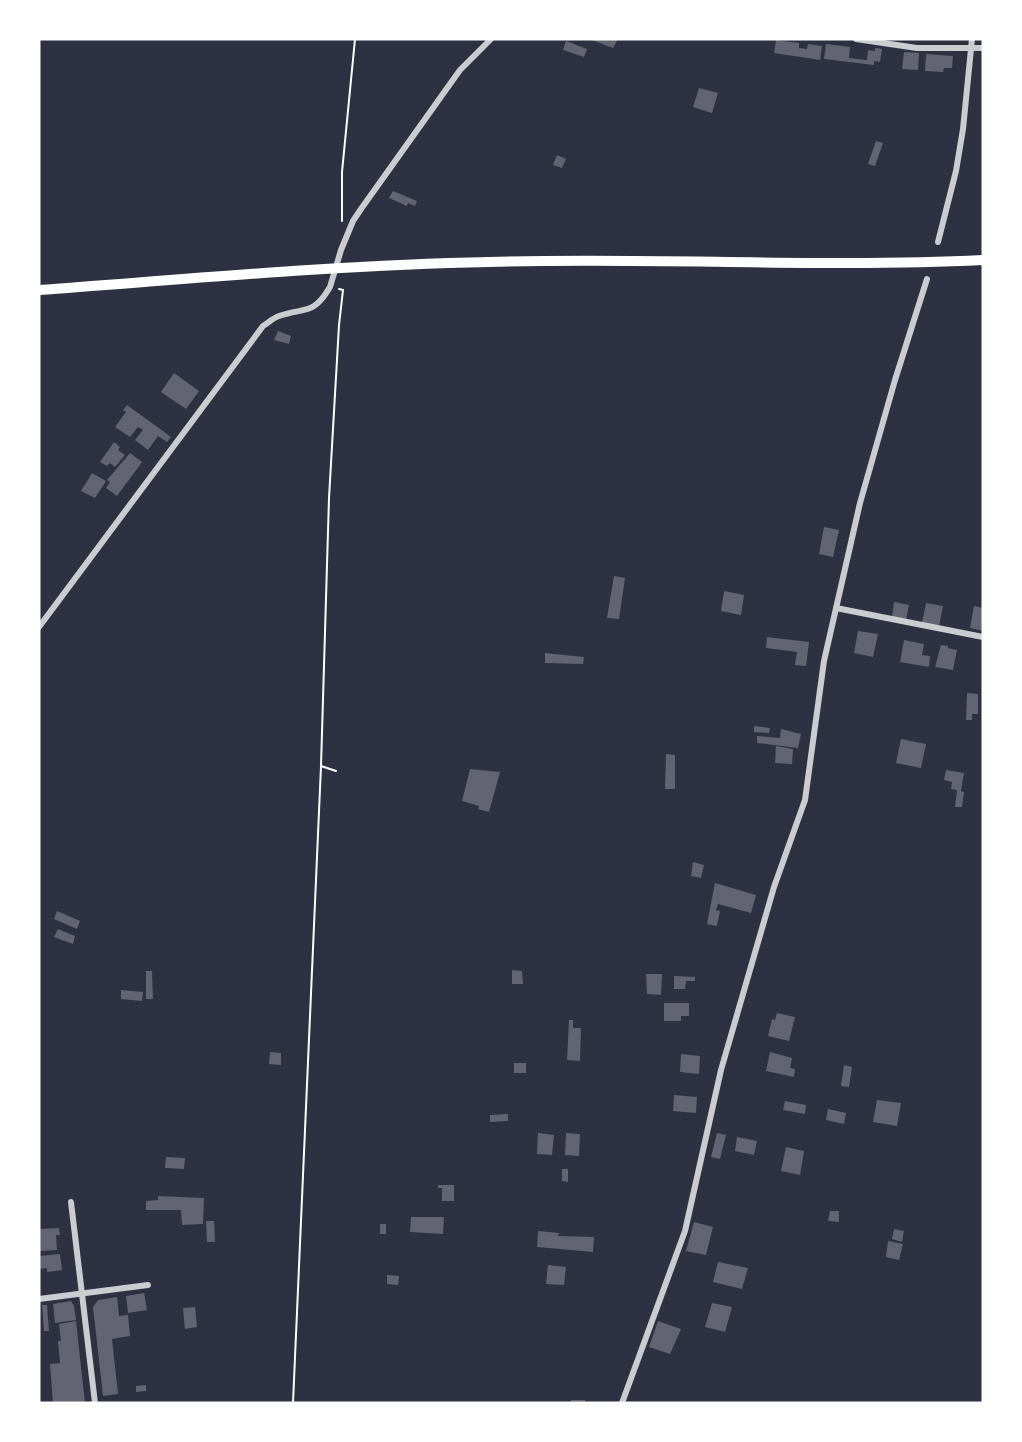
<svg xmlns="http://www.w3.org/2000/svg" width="1022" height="1442" font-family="Signika,sans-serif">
<rect width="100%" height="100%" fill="#2d3142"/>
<g fill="#626471">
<polygon points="589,39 618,39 613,48"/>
<polygon points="776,40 799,43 799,48 807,49 808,44 822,46 820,60 774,53"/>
<polygon points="566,41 587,49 584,57 563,50"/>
<polygon points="826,44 850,47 849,58 867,60 868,50 875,51 875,48 882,49 880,62 874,61 874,65 824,59"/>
<polygon points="904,52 919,53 918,70 902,69"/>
<polygon points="926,54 953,56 952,68 944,68 943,72 925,71"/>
<polygon points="699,88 718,93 712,113 693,107"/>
<polygon points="876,141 883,143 875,166 868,164"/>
<polygon points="557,155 566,159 562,168 553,165"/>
<polygon points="393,191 417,201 415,206 408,203 407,206 389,198"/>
<polygon points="278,331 291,336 289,344 274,340"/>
<polygon points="174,373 199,391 186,409 161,392"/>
<polygon points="127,405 171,437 167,442 158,436 148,450 135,440 143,430 138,427 130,437 115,427 126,412 123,410"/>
<polygon points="114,442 120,447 118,450 125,455 115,467 110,463 107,466 100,462"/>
<polygon points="130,453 142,462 117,496 106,488 110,482 107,480"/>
<polygon points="92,473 106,481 95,498 81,491"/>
<polygon points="824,527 839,530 833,557 819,554"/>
<polygon points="614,576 625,578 619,619 607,618"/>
<polygon points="724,591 744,595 741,615 721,611"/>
<polygon points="894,602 909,605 906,620 892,617"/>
<polygon points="926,603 943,606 939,626 922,623"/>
<polygon points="974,606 983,608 983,631 970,628"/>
<polygon points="858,631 878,634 873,657 854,653"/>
<polygon points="767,637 809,642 806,666 795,665 797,652 766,648"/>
<polygon points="904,640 924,644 922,655 930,656 929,667 900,662"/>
<polygon points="941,645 948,646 948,648 957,650 953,670 935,667"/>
<polygon points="545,653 584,657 583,664 545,663"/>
<polygon points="967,693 978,694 978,714 972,714 972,720 966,720"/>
<polygon points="754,726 770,728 769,733 754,732"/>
<polygon points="781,729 801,734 798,748 757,743 757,736 780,738"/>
<polygon points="901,739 926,744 921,768 896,763"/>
<polygon points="776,746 793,749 792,764 775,763"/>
<polygon points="666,754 675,755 675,789 665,789"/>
<polygon points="470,769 500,772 489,812 478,809 479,806 462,801"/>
<polygon points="946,770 964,773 961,791 964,792 962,807 955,807 957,790 951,789 952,782 944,780"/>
<polygon points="693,862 704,865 701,878 691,876"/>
<polygon points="715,883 756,895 751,913 718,904 716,910 720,911 717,926 707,924"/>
<polygon points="57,911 80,921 77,929 54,919"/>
<polygon points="58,929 75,936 73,944 54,937"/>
<polygon points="512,970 522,971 523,984 512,984"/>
<polygon points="146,971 152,971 153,999 146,999"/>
<polygon points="646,974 662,974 661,995 647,994"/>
<polygon points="674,976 695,977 695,981 686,981 685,989 674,989"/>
<polygon points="121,990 143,992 142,1001 121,999"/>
<polygon points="664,1003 689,1003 689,1016 681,1016 681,1021 664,1021"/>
<polygon points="777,1013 795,1017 789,1041 768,1036 772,1019 775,1020"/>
<polygon points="569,1020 573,1020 573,1028 581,1028 580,1061 567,1060"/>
<polygon points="270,1052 281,1053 281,1065 269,1064"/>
<polygon points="770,1052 792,1058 790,1068 795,1069 794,1077 766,1071"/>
<polygon points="681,1054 700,1056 699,1074 680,1072"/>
<rect x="514" y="1063" width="12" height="10"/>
<polygon points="844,1065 852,1067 849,1087 841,1086"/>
<polygon points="674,1095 697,1097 696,1113 673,1111"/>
<polygon points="877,1100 901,1103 897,1126 873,1122"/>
<polygon points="785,1101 806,1105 805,1114 783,1110"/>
<polygon points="828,1109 846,1113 844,1124 826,1120"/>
<polygon points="508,1114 508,1121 490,1122 490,1115"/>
<polygon points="538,1133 554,1135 552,1155 537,1154"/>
<polygon points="566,1133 580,1134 579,1156 565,1155"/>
<polygon points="717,1133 726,1135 720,1159 711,1157"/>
<polygon points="737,1137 757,1141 754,1155 735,1151"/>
<polygon points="786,1147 804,1151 800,1175 781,1171"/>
<polygon points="166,1157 185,1158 184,1169 165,1168"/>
<polygon points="562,1169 568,1169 568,1182 562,1181"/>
<polygon points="438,1185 454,1185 454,1201 442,1201 442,1188 438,1188"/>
<polygon points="158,1196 204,1198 203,1224 182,1225 181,1210 146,1210 146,1201 158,1200"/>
<polygon points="830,1211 839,1211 839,1222 828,1221"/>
<polygon points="411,1217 444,1217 443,1234 410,1232"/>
<polygon points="206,1221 214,1221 215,1242 207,1242"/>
<polygon points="694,1222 713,1227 706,1255 686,1251"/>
<rect x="380" y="1224" width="6" height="10"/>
<polygon points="59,1228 60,1235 56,1235 57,1250 40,1251 39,1229"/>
<polygon points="894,1229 904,1231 902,1242 892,1239"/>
<polygon points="538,1231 559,1233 558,1236 594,1237 593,1252 537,1247"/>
<polygon points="888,1241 903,1244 899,1260 886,1257"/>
<polygon points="60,1254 62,1270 47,1272 47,1268 39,1269 39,1256"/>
<polygon points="718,1262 748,1268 742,1289 713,1282"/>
<polygon points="548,1265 566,1267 564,1285 546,1284"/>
<polygon points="387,1275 399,1276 398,1285 387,1284"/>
<polygon points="144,1293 147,1310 128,1313 126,1296"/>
<polygon points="117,1297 119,1316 128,1315 130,1336 112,1339 118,1394 103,1396 93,1307 98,1300"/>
<polygon points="71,1301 74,1306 76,1320 55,1323 53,1304"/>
<polygon points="712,1303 732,1307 725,1332 705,1327"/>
<polygon points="42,1305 47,1305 49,1331 44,1331"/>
<polygon points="195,1307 197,1327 185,1329 183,1308"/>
<polygon points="76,1321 85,1403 53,1403 50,1364 60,1363 58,1341 61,1341 59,1324"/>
<polygon points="658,1321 681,1329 670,1354 649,1347"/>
<polygon points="146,1385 146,1391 136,1392 136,1386"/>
<rect x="571" y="1400" width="14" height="3"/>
</g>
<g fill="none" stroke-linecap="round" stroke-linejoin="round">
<g stroke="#fff" stroke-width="2">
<polyline points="342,221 342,172 355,39"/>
<polyline points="336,771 321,766 329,498 339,325 343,290 339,289"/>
<polyline points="293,1403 321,766"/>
</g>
<g stroke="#caccd0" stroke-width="6">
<polyline points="856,39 917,48 983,48"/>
<polyline points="938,242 956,171 963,129 972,39"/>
<polyline points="836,608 983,637"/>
<path d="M 39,627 L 263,326 C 268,323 273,318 279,316 C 305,307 313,316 330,287 L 341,250 L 353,221 L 361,209 L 460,70 L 491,39"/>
<polyline points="71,1202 95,1403"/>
<polyline points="39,1299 148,1285"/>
<polyline points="622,1403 685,1231 721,1070 774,887 805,800 824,661 860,503 895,380 927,279"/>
</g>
<path stroke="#fff" stroke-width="10" d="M 39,290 C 189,279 339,265 489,262 C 654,257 819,268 983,260"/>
</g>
<rect width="1022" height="1442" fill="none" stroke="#ffffff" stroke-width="81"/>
</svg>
